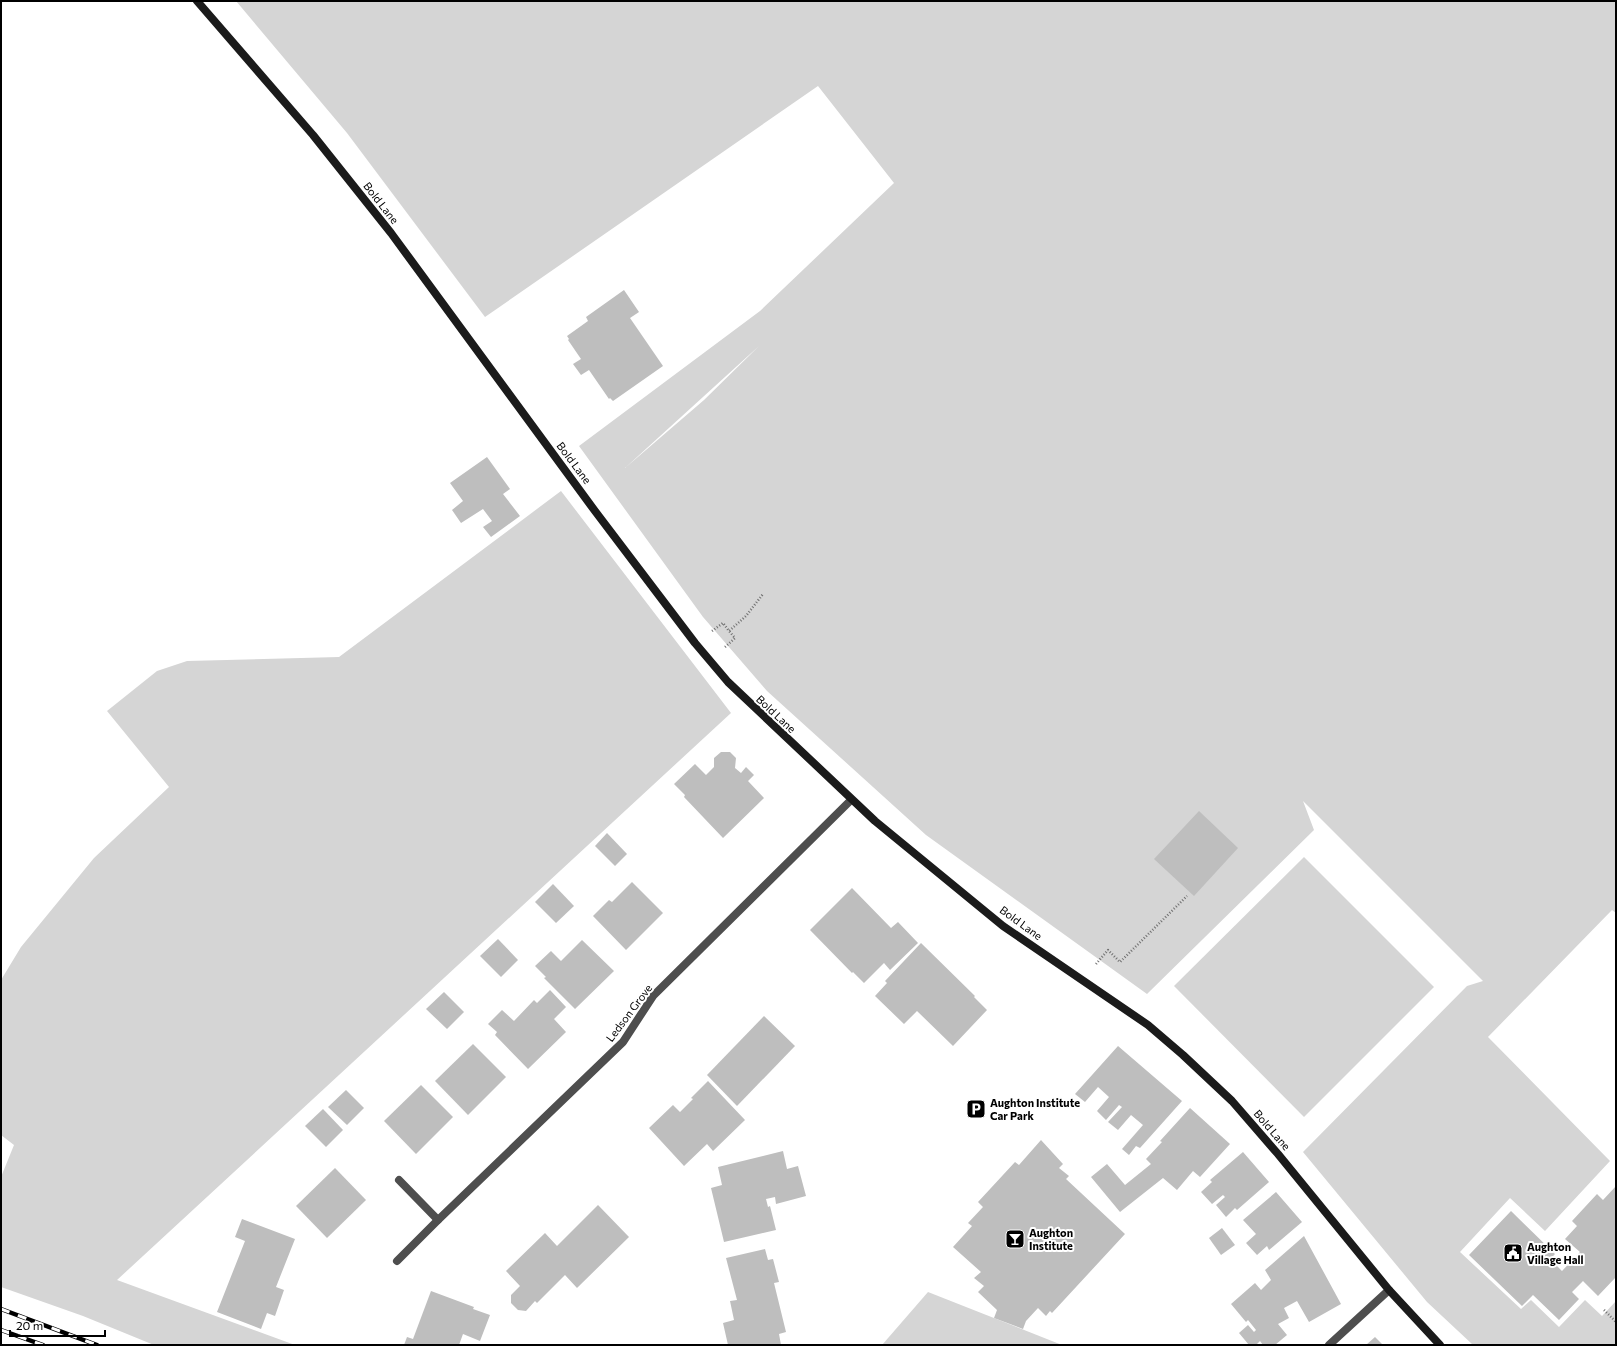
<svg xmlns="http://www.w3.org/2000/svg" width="1617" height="1346" font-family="Commissioner,sans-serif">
<rect width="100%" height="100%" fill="#fff"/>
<g fill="#d5d5d5" fill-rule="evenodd">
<path d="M 236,1 L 1616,1 L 1616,913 L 1612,910 L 1488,1037 L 1610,1161 L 1545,1231 L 1510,1198 L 1460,1252 L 1521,1309 L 1531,1300 L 1559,1327 L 1585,1300 L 1602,1316 L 1616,1301 L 1616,1345 L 1472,1344 L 1427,1302 L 1303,1152 L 1467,986 L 1483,981 L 1303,801 L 1314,830 L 1147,994 L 926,835 L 767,691 L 703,617 L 579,446 L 760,311 L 894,183 L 818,86 L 485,317 L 347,133 ZM 759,346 L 704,400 L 625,468 Z"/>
<polygon points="561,491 731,713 117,1280 295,1345 154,1345 83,1316 1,1287 1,1177 14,1145 1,1135 1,980 21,947 94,858 169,787 107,711 157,671 187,661 339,657"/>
<polygon points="1304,857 1434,987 1304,1117 1174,986"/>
<polygon points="928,1292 1062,1345 882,1345"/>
</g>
<g fill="#bebebe">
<polygon points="624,290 639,312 630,318 663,366 613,401 610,398 609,399 589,370 581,375 573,364 581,359 568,340 569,339 567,336 588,321 586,317"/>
<polygon points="487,457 510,489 503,494 520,516 491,537 483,527 492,521 483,509 461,523 452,510 463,501 450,483"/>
<polygon points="721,752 730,752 736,758 735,768 741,773 746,767 754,775 748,781 764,798 723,838 684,797 685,795 674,784 695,764 706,775 714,767 714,758"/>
<polygon points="1199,811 1238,848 1194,896 1154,859"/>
<polygon points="607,833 627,854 615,866 595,846"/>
<polygon points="632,882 663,913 626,950 593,916 609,900 612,902"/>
<polygon points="553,884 574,906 556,923 535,902"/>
<polygon points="852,888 891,928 898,922 918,943 890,970 884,963 864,983 853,972 852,973 810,930"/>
<polygon points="498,939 518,960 501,977 480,956"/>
<polygon points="582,940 614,971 575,1009 544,978 546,977 535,966 551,951 561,961"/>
<polygon points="921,943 975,996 974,997 987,1010 953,1046 917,1011 904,1024 875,996 887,983 885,981"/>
<polygon points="550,990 566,1007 554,1019 566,1032 528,1069 495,1035 497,1032 488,1024 502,1010 514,1021 534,1000 537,1003"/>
<polygon points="444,992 464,1012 447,1029 426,1009"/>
<polygon points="764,1016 795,1046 737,1106 707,1075"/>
<polygon points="473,1044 506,1077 468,1115 435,1081"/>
<polygon points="1118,1046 1182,1101 1140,1148 1136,1146 1129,1155 1122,1149 1143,1125 1131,1115 1118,1130 1108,1122 1122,1107 1119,1105 1106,1120 1097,1111 1109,1097 1098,1087 1085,1102 1075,1094"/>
<polygon points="708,1081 745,1120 713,1151 707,1144 684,1166 649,1128 673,1105 680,1112 693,1099 691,1098"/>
<polygon points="421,1085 453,1117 416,1154 384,1121"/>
<polygon points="346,1090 364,1108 347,1125 328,1107"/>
<polygon points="1190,1108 1230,1144 1200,1177 1193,1171 1177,1190 1163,1178 1120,1212 1091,1177 1107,1164 1125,1185 1151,1164 1146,1159 1162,1142 1160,1141"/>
<polygon points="323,1109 343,1130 326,1147 305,1126"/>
<polygon points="1041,1140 1063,1164 1059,1168 1069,1176 1066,1179 1125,1234 1052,1313 1050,1311 1046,1316 1038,1308 1026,1321 1023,1329 994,1318 997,1310 978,1292 984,1286 974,1278 981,1272 953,1247 972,1226 968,1223 983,1207 978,1202 1015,1162 1019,1165"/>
<polygon points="783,1151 787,1169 798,1166 806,1196 776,1204 775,1197 766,1199 768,1207 770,1206 776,1230 724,1242 711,1188 722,1185 718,1167"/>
<polygon points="1243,1152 1269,1182 1237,1210 1235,1208 1226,1217 1216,1205 1225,1197 1223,1195 1212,1204 1201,1192 1212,1182 1210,1180"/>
<polygon points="335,1168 366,1200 327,1238 296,1206"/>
<polygon points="1616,1186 1616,1277 1598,1296 1583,1281 1572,1292 1579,1299 1559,1320 1533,1295 1522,1306 1469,1255 1511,1211 1555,1254 1550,1259 1562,1271 1580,1252 1565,1239 1577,1226 1572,1221 1597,1194 1603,1200"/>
<polygon points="1276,1192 1302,1222 1269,1250 1267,1246 1257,1255 1246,1243 1256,1234 1243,1220"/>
<polygon points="598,1205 629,1237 577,1288 565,1275 537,1303 535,1301 526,1311 518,1310 511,1303 511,1295 520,1286 506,1271 545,1233 557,1246"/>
<polygon points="242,1219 295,1239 276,1287 284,1290 275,1316 267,1313 261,1329 217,1312 245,1241 235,1237"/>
<polygon points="1222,1228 1235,1245 1221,1255 1209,1238"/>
<polygon points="1304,1236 1341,1304 1309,1322 1297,1301 1284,1308 1289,1318 1278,1324 1287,1335 1275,1345 1263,1345 1260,1341 1256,1345 1249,1345 1239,1333 1248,1325 1254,1332 1256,1330 1248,1320 1246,1322 1231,1304 1255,1283 1261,1290 1271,1280 1265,1270"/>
<polygon points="765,1249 768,1260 773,1259 779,1282 774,1283 786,1332 779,1334 781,1345 728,1345 723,1323 734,1320 730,1301 737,1300 726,1258"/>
<polygon points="431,1291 474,1307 473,1309 490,1315 480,1341 463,1334 459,1345 404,1345 407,1337 413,1339"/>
<polygon points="1375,1337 1383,1345 1366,1345"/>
</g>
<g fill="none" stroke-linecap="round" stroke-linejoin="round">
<g stroke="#707070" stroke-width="2.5" stroke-dasharray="1 2" stroke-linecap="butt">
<polyline points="712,631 723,623 729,631 746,616 763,594"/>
<polyline points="725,647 735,638 729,631"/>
<polyline points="1096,964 1108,950 1120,962 1187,896"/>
<polyline points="1604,1310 1616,1322"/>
</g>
<polyline stroke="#4e4e4e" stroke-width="8" points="1329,1345 1389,1290"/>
<g stroke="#4e4e4e" stroke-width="8">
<polyline points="399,1180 438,1220"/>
<polyline points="397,1261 438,1220 623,1042 653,996 851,800"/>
</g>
<polyline stroke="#1b1b1b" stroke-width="8" points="197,1 313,135 391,233 595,511 695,643 728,682 875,821 1003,926 1148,1025 1183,1055 1232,1101 1278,1154 1389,1290 1440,1345"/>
<g stroke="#000" stroke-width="4.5">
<g id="rail">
<polyline points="1,1309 97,1345"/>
<polyline points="1,1330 43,1345"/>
</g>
</g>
<use href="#rail" stroke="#fff" stroke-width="3" stroke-dasharray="9" stroke-linecap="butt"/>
</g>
<defs>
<g id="parking-square" transform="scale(1)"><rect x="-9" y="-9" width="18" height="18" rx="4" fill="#000" stroke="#fff"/><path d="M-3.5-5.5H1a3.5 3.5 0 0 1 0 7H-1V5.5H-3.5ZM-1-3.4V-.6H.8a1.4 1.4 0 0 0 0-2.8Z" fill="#fff"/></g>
<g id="bar-square" transform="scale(1)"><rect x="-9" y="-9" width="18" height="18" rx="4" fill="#000" stroke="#fff"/><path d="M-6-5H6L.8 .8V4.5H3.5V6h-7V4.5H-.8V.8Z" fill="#fff"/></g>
<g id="civic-square" transform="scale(1)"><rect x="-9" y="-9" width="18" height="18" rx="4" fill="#000" stroke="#fff"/><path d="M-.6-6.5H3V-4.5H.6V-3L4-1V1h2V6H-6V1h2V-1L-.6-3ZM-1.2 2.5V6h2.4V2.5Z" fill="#fff"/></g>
</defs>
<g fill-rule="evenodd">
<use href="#parking-square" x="976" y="1109"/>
<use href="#bar-square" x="1015" y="1239"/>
<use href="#civic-square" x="1513" y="1253"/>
</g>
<g text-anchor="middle" stroke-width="4" stroke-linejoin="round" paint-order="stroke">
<g font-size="11" fill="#000" stroke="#fff">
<text transform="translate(381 203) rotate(52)" y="4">Bold Lane</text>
<text transform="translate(574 463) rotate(53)" y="4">Bold Lane</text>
<text transform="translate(776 714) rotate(43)" y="4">Bold Lane</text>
<text transform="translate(1021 923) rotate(36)" y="4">Bold Lane</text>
<text transform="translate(629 1013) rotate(-53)" y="4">Ledson Grove</text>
<text transform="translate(1272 1130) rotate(49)" y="4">Bold Lane</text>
</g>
<g font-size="11" font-weight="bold" fill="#000" stroke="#fff" text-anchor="start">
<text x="990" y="1107">Aughton Institute<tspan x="990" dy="13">Car Park</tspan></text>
<text x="1029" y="1237">Aughton<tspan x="1029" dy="13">Institute</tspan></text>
<text x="1527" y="1251">Aughton<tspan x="1527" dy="13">Village Hall</tspan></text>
</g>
</g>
<rect width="1617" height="1346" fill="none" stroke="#000000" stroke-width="4"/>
<path d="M10 1330v6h95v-6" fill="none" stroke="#000000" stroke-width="2"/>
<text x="16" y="1330" font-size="12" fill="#000000" stroke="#ffffff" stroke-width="3" paint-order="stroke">20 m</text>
</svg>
